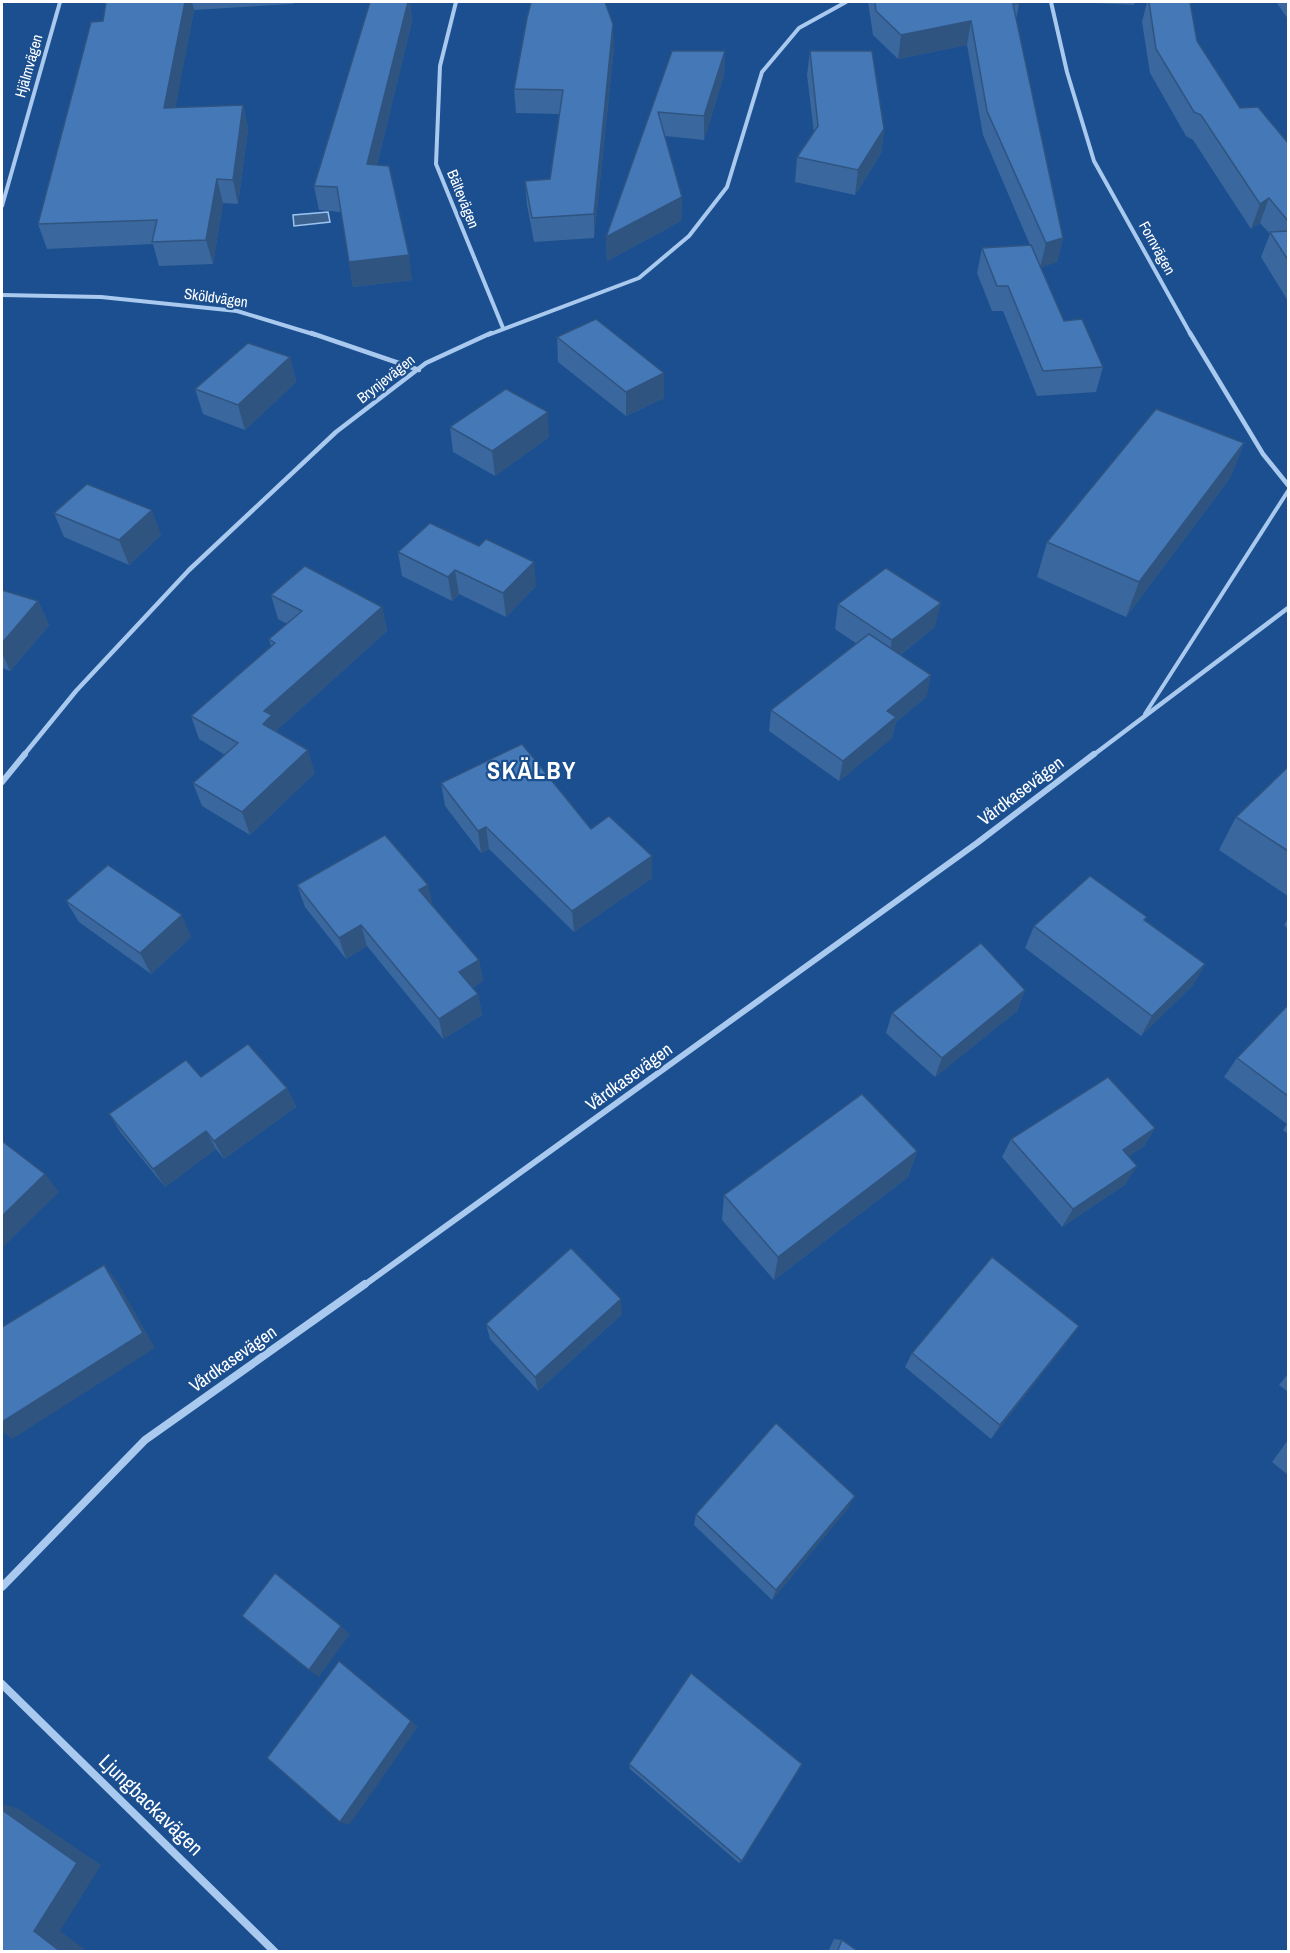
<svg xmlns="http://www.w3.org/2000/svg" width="1290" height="1953" font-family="'Archivo Narrow',sans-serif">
<rect width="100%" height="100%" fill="#1b4f8f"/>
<polygon fill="#3c6290" stroke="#9cc4f0" stroke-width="1.5" points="328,212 330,222 294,226 293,215"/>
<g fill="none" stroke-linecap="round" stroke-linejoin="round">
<polyline stroke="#a9c9ee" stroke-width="4" points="1145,714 1288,491"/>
<g stroke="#a9c9ee" stroke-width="4">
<polyline points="456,2 440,66 436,164 503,328"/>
<polyline points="1051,2 1067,72 1094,161 1191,335"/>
<polyline points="2,206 60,2"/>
<polyline points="2,295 101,297 237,311 316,335"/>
<polyline points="488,335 639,278 689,236 727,187 762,72 799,28 846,2"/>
</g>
<g stroke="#a9c9ee" stroke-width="4.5">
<polyline points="311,333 419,370"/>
<polyline points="1190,333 1263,454 1288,485"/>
<polyline points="23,756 76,691 189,570 336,432 426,363 491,333"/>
<polyline points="1092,756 1288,608"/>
</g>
<g stroke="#a9c9ee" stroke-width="6">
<polyline points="2,782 25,754"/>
<polyline points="363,1286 977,843 1094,754"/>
</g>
<g stroke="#a9c9ee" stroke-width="8">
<polyline points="2,1587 145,1440 365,1284"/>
<polyline points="2,1684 275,1952"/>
</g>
</g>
<g fill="#3a679d">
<polygon points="106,2 293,2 293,4 194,10 175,108 243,105 248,129 238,204 223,203 213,264 159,266 153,244 47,249 38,224 103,21"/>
<polygon points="370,2 410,2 412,21 377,165 412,280 353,287 341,212 319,210 314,186"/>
<polygon points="868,2 1018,2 1019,4 1016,19 1063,238 1057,262 1041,267 1064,321 1103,367 1096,392 1037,396 1003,311 992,311 977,273 982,248 1030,245 983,135 967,45 898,59 873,35"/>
<polygon points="1091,2 1135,2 1134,5 1092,3"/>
<polygon points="1147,2 1190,2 1197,41 1240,108 1288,143 1288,301 1261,257 1270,234 1260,223 1251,229 1193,140 1186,136 1150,73 1142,22"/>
<polygon points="1276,2 1288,2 1288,19"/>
<polygon points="614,48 594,238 534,242 527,205 525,181 550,179 559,114 516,113 514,89"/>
<polygon points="672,51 725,51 724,75 704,140 665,136 682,197 681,221 607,261 606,237"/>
<polygon points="810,51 884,129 881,153 855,195 795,182 797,157 814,133 807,75"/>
<polygon points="557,337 664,373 664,398 626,416 558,362"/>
<polygon points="290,357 296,382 245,430 203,414 195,389"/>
<polygon points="450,427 549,437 495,476 453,452"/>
<polygon points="1244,443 1230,478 1126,617 1037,577 1047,542"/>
<polygon points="54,513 161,535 129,565 64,537"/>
<polygon points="398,552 536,586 506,617 459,594 452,601 402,576"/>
<polygon points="2,590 38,601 49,625 10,671 2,668"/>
<polygon points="271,595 382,607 387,631 277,730 278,732 315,773 250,835 202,806 193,783 225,755 199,739 191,716 271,646 269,639 287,624 278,619"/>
<polygon points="838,604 935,627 900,655 927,696 896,722 892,738 839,781 769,731 771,710 857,644 835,629"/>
<polygon points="1288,767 1288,896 1219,850 1236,817"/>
<polygon points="441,783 591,829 652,878 574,932 489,849 481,853 445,806"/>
<polygon points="297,885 428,885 432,905 479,960 483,981 472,988 478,994 482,1015 443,1039 367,946 346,959 305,907"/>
<polygon points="66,901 191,937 151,974 79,922"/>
<polygon points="1147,917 1145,920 1205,964 1193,985 1141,1036 1025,948 1034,926"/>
<polygon points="1288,918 1288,929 1284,925"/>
<polygon points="1025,990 1017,1011 935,1077 886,1033 892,1013"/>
<polygon points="1288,1006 1288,1134 1283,1130 1287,1124 1224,1077 1237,1058"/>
<polygon points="201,1077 287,1088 296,1107 224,1159 216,1149 165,1187 121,1133 109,1114"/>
<polygon points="1155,1128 1144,1146 1129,1156 1126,1184 1062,1227 1002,1157 1011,1139"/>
<polygon points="917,1151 908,1177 774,1280 722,1220 724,1195"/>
<polygon points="622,1314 538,1391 490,1339 486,1324"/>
<polygon points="1068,1341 991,1439 905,1367 912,1353"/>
<polygon points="1288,1374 1288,1392 1279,1385"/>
<polygon points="1288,1440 1288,1475 1272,1462"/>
<polygon points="849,1507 772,1600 694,1525 696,1514"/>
<polygon points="629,1764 742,1861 739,1863 630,1769"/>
<polygon points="834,1939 842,1940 859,1952 828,1952"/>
</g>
<g fill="#305480">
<polygon points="185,2 192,2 194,10 171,132 164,108"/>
<polygon points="408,2 410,2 412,21 371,189 367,164"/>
<polygon points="971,21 967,45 898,59 901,35"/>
<polygon points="613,24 614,48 594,238 594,214"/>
<polygon points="725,51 724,75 704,140 704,116"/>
<polygon points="243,105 248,129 238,204 233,180"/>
<polygon points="884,129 881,153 855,195 858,170"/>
<polygon points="217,179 223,203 213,264 206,240"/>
<polygon points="682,197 681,221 607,261 606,237"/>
<polygon points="1269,198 1260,223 1251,229 1260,204"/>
<polygon points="1063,238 1057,262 1040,268 1046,243"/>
<polygon points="409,255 412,280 353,287 349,262"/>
<polygon points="290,357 296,382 245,430 238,405"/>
<polygon points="664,373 664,398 626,416 626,392"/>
<polygon points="548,412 549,437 495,476 492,451"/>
<polygon points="1244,443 1230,478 1126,617 1139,582"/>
<polygon points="152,510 161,535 129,565 119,540"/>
<polygon points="534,562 536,586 506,617 503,593"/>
<polygon points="455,570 459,594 452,601 448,577"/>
<polygon points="38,601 49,625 10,671 2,653 2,643"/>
<polygon points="941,603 935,627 888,664 892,640"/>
<polygon points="382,607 387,631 277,730 280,739 263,724 264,711"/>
<polygon points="931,675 927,696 896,722 892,738 839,781 843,761 887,711"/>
<polygon points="308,750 315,773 250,835 242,812"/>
<polygon points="486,827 489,849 481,853 478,831"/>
<polygon points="652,856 652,878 574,932 572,911"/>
<polygon points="428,885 433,906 419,890"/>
<polygon points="182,915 191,937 151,974 140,953"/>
<polygon points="361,925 367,946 346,959 339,938"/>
<polygon points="479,960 483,981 463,993 459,972"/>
<polygon points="1205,964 1193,985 1141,1036 1152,1016"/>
<polygon points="1025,990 1017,1011 935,1077 942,1058"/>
<polygon points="478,994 482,1015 443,1039 439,1019"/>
<polygon points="287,1088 296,1107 224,1159 214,1141"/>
<polygon points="1155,1128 1144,1146 1112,1168 1123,1150"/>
<polygon points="206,1131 216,1149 165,1187 153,1169"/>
<polygon points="917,1151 908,1177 774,1280 778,1257"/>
<polygon points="1137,1166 1126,1184 1062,1227 1073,1209"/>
<polygon points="45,1174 59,1192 2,1248 2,1216"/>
<polygon points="104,1265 117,1281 155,1348 12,1439 2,1431 2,1422"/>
<polygon points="621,1299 622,1314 538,1391 535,1377"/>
<polygon points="1079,1326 1068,1341 991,1439 1000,1425"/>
<polygon points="855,1496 849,1507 772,1600 776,1590"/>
<polygon points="341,1626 350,1634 319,1677 309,1670"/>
<polygon points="411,1721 418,1727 349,1825 340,1822"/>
<polygon points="2,1804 17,1808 101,1865 60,1931 88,1952 61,1952 34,1931 2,1810"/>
</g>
<g fill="#4478b7" stroke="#305480" stroke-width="1.5">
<polygon points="106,2 185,2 164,108 243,105 233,180 217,179 206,240 152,242 157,220 38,224 91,22 103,21"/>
<polygon points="370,2 408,2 367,164 389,166 409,255 349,262 337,187 314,186"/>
<polygon points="531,2 605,2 613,24 594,214 532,218 525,181 550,179 563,90 514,89 527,18"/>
<polygon points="875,2 1018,2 1019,4 1013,4 1063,238 1046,243 987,111 971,21 901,35 876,11"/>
<polygon points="1149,2 1190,2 1197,41 1240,108 1258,107 1288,143 1288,221 1269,198 1260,204 1201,115 1194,112 1156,49"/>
<polygon points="672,51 725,51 704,116 658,112 682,197 606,237"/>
<polygon points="810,51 872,51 884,129 858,170 797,157 818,126"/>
<polygon points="1288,231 1288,260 1270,232"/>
<polygon points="1031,245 1064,321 1082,319 1103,367 1043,371 1008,286 997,286 982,248"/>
<polygon points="596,319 664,373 626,392 557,337"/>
<polygon points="248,343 290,357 238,405 195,389"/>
<polygon points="506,389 548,412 492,451 450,427"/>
<polygon points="1156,409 1244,443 1139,582 1047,542"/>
<polygon points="87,484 152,510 119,540 54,513"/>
<polygon points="430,523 479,546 486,539 534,562 503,593 455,570 448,577 398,552"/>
<polygon points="305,566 382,607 264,711 272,715 263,724 308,750 242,812 193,783 238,743 191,716 275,643 269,639 302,611 271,595"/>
<polygon points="886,568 941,603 892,640 838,604"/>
<polygon points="2,590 38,601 2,643"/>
<polygon points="869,634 931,675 887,711 896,717 843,761 771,710"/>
<polygon points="522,744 591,829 609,816 652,856 572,911 486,827 478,831 441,783"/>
<polygon points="1288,767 1288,851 1236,817"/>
<polygon points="385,835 428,885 419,890 479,960 459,972 478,994 439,1019 361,925 339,938 297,885"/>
<polygon points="108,865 182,915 140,953 66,901"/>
<polygon points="1090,876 1147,917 1144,920 1205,964 1152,1016 1034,926"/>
<polygon points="981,943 1025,990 942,1058 892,1013"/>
<polygon points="1288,1005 1288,1096 1237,1058"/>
<polygon points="248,1044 287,1088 214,1141 206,1131 153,1169 109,1114 186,1060 201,1077"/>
<polygon points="1108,1077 1155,1128 1123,1150 1137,1166 1073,1209 1011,1139"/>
<polygon points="862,1094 917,1151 778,1257 724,1195"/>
<polygon points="2,1141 45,1174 2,1216"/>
<polygon points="571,1248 621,1299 535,1377 486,1324"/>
<polygon points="992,1257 1079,1326 1000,1425 912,1353"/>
<polygon points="104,1265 143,1333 2,1422 2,1327"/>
<polygon points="776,1423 855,1496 776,1590 696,1514"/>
<polygon points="275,1573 341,1626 309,1670 242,1616"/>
<polygon points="339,1661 411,1721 340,1822 267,1758"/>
<polygon points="691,1673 802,1764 742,1861 629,1764"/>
<polygon points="2,1810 77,1863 34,1931 61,1952 2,1952"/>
<polygon points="842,1940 859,1952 837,1952"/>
</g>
<g text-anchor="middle" stroke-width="4.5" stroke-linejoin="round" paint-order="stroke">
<g font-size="15" fill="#fff" stroke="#1b4f8f">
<text transform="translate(29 66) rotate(-74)" y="5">Hjälmvägen</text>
<text transform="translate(463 199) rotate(68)" y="5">Bältevägen</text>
<text transform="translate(1157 248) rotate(61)" y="5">Fornvägen</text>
<text transform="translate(216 298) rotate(8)" y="5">Sköldvägen</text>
<text transform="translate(386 379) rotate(-38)" y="5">Brynjevägen</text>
</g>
<g font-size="18" fill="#fff" stroke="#1b4f8f">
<text transform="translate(1021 791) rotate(-37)" y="6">Vårdkasevägen</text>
<text transform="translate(629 1077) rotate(-36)" y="6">Vårdkasevägen</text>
<text transform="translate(233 1359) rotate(-35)" y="6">Vårdkasevägen</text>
</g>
<g font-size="21" fill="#fff" stroke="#1b4f8f">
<text transform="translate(151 1805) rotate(44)" y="7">Ljungbackavägen</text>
</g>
<g font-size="24" font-weight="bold" letter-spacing="1.5" fill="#fff" stroke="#1b4f8f">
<text x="532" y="779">SKÄLBY</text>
</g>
</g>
<rect width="1290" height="1953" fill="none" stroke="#ffffff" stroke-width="6"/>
</svg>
